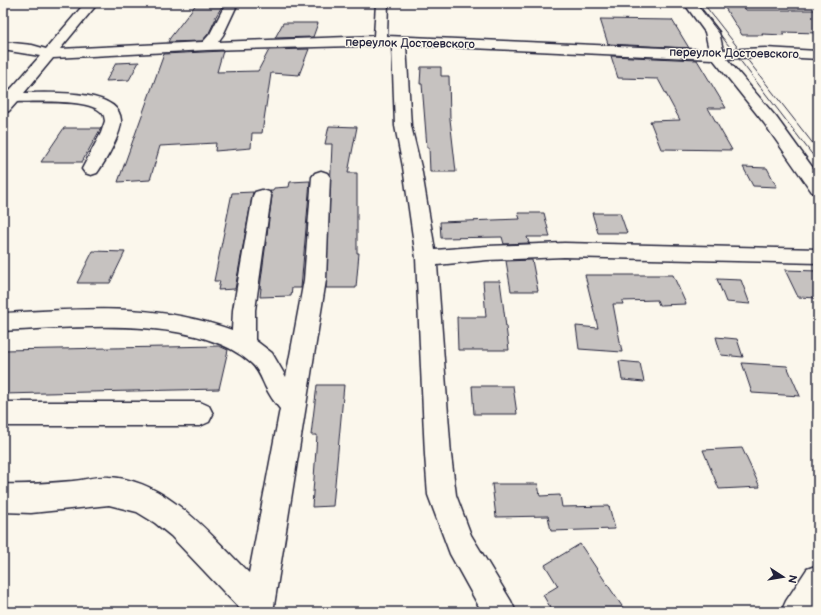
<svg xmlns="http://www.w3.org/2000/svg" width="821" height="615" font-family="'Balsamiq Sans',sans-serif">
<rect width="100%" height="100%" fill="#fbf7ec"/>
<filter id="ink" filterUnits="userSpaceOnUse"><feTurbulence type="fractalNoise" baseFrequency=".025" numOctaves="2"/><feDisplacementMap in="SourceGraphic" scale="8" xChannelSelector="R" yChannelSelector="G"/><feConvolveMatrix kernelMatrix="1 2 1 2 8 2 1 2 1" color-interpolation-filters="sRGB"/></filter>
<g filter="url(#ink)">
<g fill="#c6c2c0" stroke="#22223b">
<polygon points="197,3 224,3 215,18 216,18 209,33 202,41 168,42 170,38"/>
<polygon points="722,3 741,3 746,10 818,10 818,33 783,32 784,35 762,34 763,35 742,35"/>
<polygon points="600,19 672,20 689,48 608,44"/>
<polygon points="283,23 318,23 313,37 275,38"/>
<polygon points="309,49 299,75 271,73 262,133 252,133 251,148 215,151 216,143 160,146 150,180 118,182 164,54 223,51 217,72 258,71 269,50"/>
<polygon points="611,56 697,60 726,108 708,108 732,150 661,149 650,121 680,120 658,79 618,78"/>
<polygon points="139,62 129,80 106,81 116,63"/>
<polygon points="421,67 441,67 441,76 449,76 450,119 456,172 430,172 429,147 427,147 422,84 420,84"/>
<polygon points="329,126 357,127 348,173 357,173 357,253 359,253 356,288 326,288 332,144 325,144"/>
<polygon points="64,128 101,128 82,162 41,162"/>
<polygon points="743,167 767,168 777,187 753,186"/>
<polygon points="310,181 301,288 292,288 291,296 260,297 261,288 260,288 272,196 270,191 273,191 274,188 289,187 290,182"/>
<polygon points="253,192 235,289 218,290 220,281 214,281 232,193"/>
<polygon points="518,213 544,213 550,237 527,237 529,243 504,244 502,237 441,238 440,222 520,219"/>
<polygon points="592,213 620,213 627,233 598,233"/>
<polygon points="93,251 125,252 110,283 77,283"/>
<polygon points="532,260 538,291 511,291 506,261"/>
<polygon points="785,270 818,271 818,298 798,297"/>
<polygon points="585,275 673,275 686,304 659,305 657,300 622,301 623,304 613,304 622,352 579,349 576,326 598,328"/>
<polygon points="717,279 741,280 750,304 726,302"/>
<polygon points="483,281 500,281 509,350 458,350 457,317 486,317"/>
<polygon points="716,337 737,339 743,357 721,355"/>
<polygon points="219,346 228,350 219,389 3,394 3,350"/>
<polygon points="619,361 640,363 644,382 622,380"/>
<polygon points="742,363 787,366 800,396 752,393"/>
<polygon points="317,385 344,385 333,506 312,507 317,435 311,435"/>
<polygon points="472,386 513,386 517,414 474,414"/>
<polygon points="742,448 760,487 719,489 703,450"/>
<polygon points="492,484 538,484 540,496 560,495 562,507 609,506 615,529 551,531 548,516 496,517"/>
<polygon points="580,544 626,612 553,612 543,595 558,586 545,565"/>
</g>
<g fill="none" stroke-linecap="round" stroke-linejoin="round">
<g stroke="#22223b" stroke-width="3">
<g id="minor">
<path d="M 85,3 L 98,3 L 60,49 L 203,42 L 210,34 L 226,3 L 238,3 L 223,35 L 218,42 L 374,36 L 376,3 L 388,3 L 387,36 L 709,50 L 705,32 L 684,3 L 696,3 L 719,32 L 723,50 L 765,48 L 818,51 L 818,59 L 765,56 L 727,59 L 776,117 L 818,175 L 818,194 L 812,192 L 764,123 L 713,59 L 406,45 L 411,126 L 421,167 L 435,250 L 487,246 L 564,243 L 818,249 L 818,263 L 564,257 L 487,260 L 437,265 L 451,455 L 456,495 L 471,535 L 511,601 L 516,612 L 482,612 L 450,554 L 428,495 L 425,455 L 416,258 L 403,167 L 395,126 L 392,45 L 207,50 L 53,58 L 24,93 C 46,93 119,88 121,120 C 122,133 105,162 97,173 L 91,175 L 85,173 L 82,169 L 101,133 L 105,121 L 104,116 C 97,98 35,102 17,102 L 9,111 L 3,113 L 3,98 L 40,56 L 3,50 L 3,42 L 32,45 L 46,49 Z"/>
<path d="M 321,171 L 327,173 L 330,177 L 326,280 L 273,612 L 241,612 L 241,610 L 171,536 L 155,523 L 137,512 L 109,505 L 31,513 L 3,512 L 3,484 C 27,485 49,483 73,481 C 84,480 97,476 109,477 C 168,480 210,535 249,573 L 280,409 C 274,402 269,394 265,386 C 261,377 258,369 251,363 C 196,314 72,328 3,331 L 3,313 C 83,309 155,302 232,330 L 233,310 L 253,196 L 255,192 L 262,190 L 269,192 L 271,196 L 255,310 L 255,340 L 272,353 L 286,377 L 304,280 L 312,177 L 315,173 Z"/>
<polygon points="3,402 200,402 209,406 213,414 209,422 200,426 3,426"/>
</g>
</g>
<g stroke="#22223b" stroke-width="3">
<polygon id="major" points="818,565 818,608 815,612 781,612 786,601 807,569"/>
</g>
<use href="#minor" fill="#fbf7ec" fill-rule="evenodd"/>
<use href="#major" fill="#fbf7ec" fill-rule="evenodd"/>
<g stroke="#22223b" stroke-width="1">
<polyline points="696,3 818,162"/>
<polyline points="703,3 818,150"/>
</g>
</g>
</g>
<g text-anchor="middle" stroke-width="3" stroke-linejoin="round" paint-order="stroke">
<g font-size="12" fill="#22223b" stroke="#fbf7ec">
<text transform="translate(410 43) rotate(1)" y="4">переулок Достоевского</text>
<text transform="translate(734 53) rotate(1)" y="4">переулок Достоевского</text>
</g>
</g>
<rect width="821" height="615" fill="none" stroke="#fbf7ec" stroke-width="16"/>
<rect x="8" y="8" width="805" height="599" fill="none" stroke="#22223b" stroke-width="1.5" filter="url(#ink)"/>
<g transform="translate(783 577) rotate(102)" stroke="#fbf7ec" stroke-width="3" paint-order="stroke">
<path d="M0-3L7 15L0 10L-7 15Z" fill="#22223b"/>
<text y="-6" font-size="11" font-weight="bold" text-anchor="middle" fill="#22223b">N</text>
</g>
</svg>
